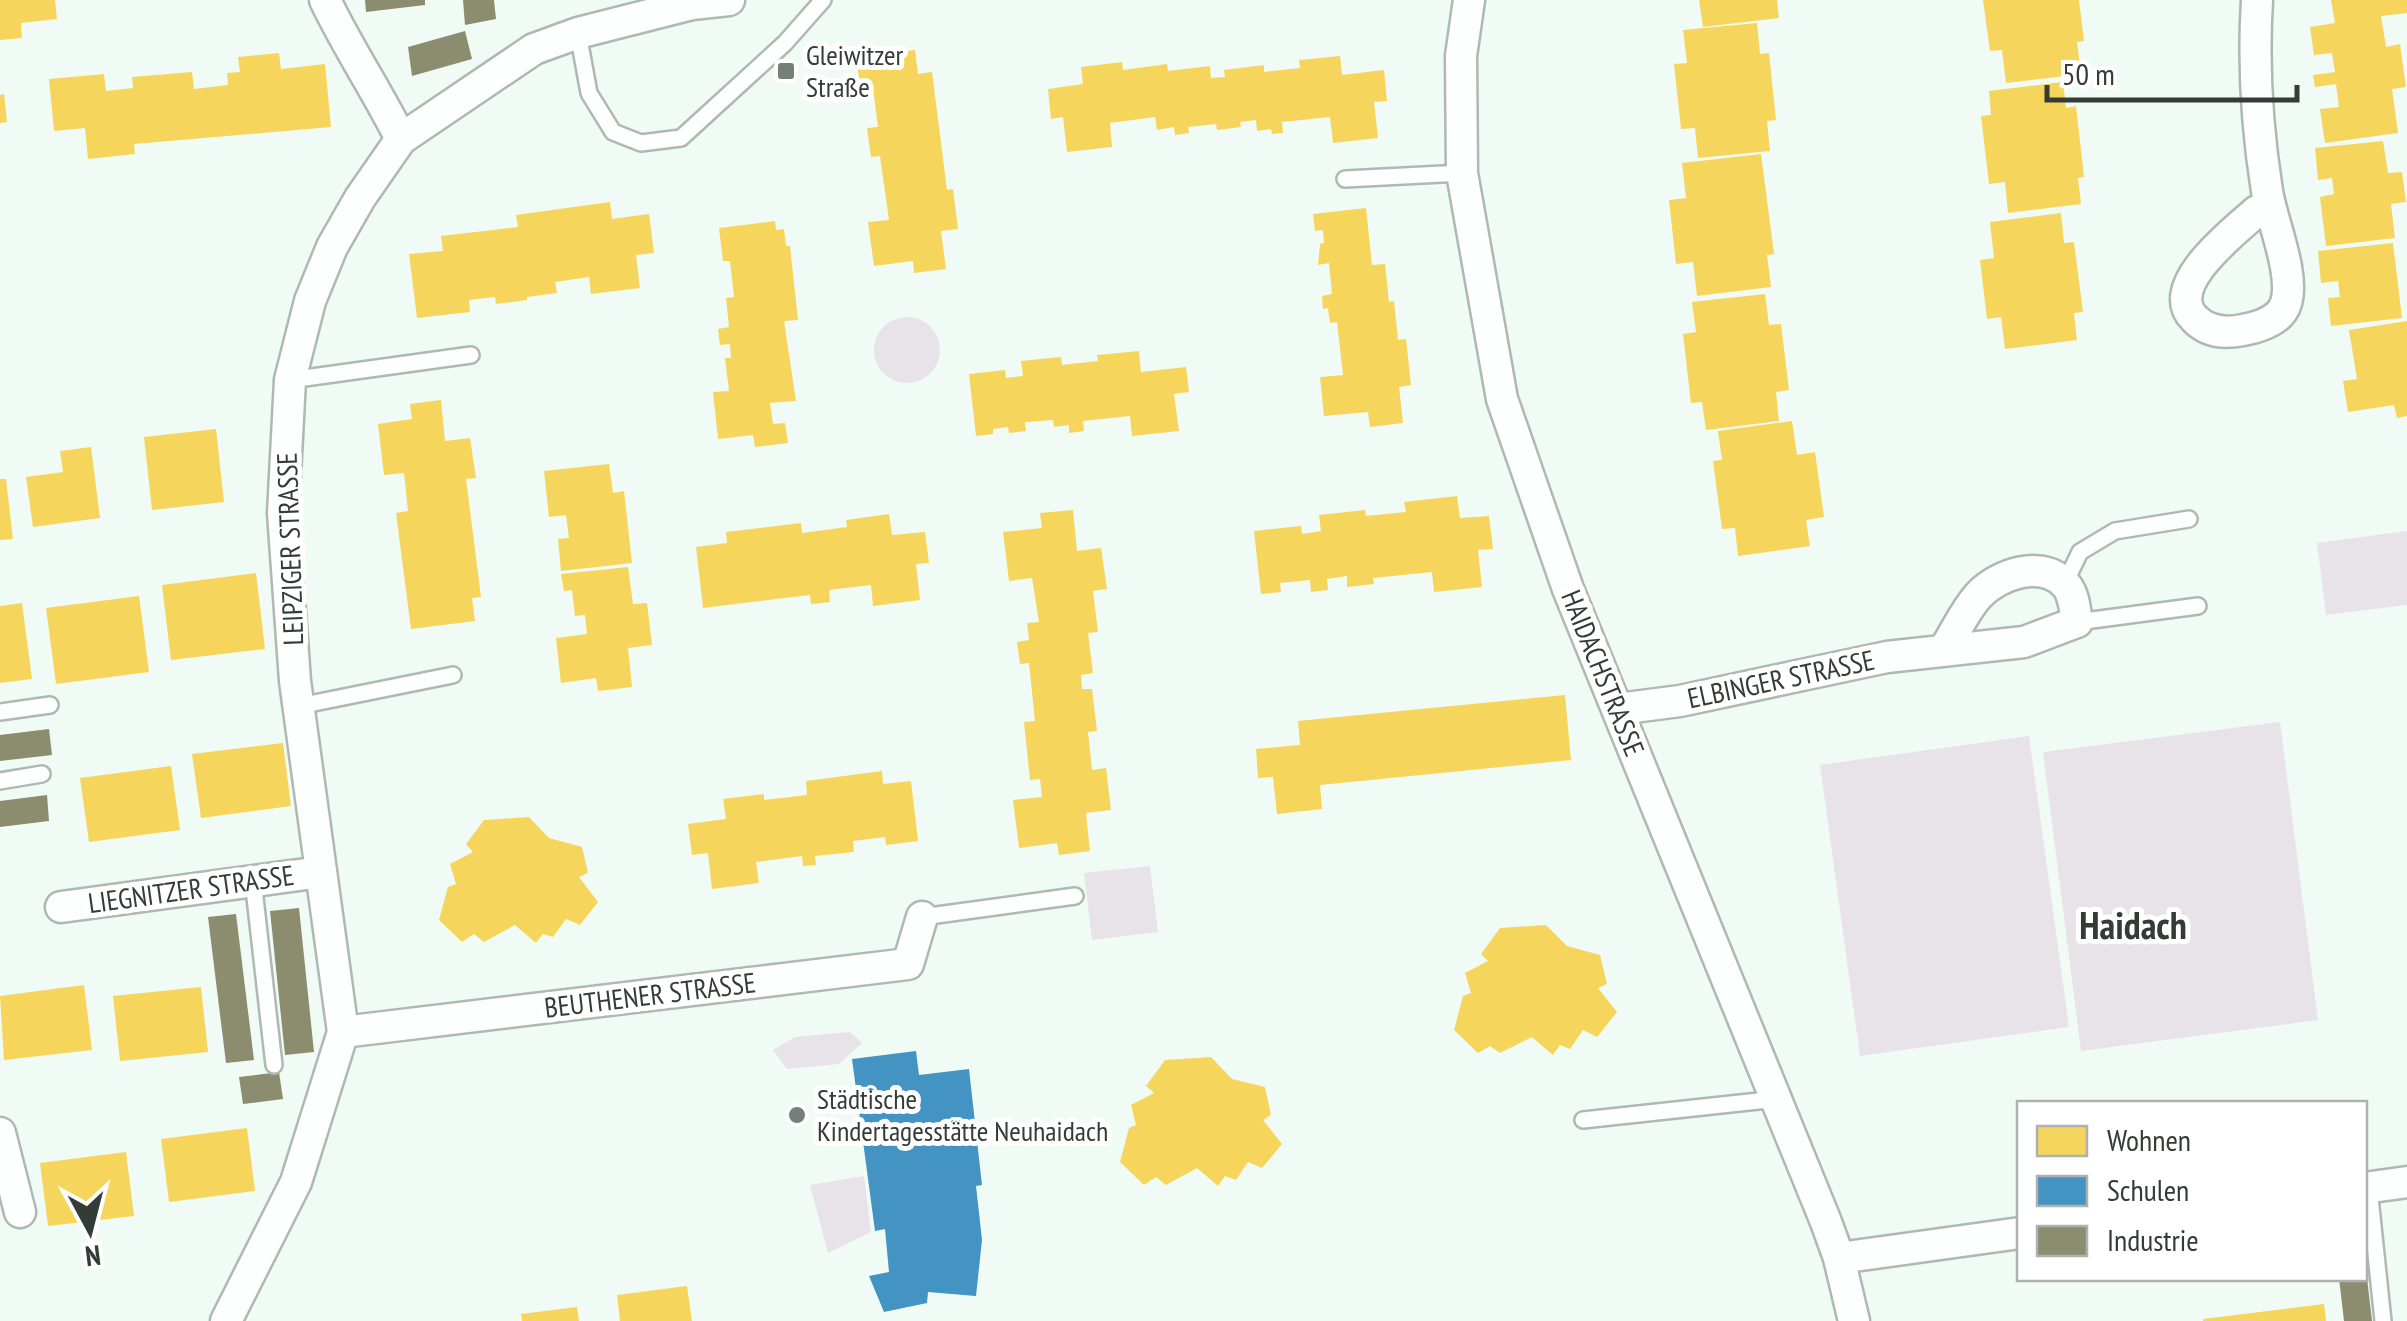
<svg xmlns="http://www.w3.org/2000/svg" width="2407" height="1321" font-family="'PT Sans Narrow',sans-serif">
<rect width="100%" height="100%" fill="#f0fbf5"/>
<g fill="#e8e2e9">
<circle cx="907" cy="350" r="33"/>
<polygon points="2407,531 2407,605 2326,615 2317,543"/>
<polygon points="2280,722 2318,1020 2081,1051 2043,752"/>
<polygon points="2029,736 2069,1027 1860,1056 1820,765"/>
<polygon points="1150,866 1158,932 1092,940 1084,873"/>
<polygon points="850,1032 862,1043 839,1064 787,1069 773,1050 795,1037"/>
<polygon points="864,1176 871,1232 828,1253 810,1185"/>
</g>
<g fill="#f6d55c">
<polygon points="0,0 55,0 57,19 21,23 22,38 0,40"/>
<polygon points="1699,0 1777,0 1779,18 1703,27"/>
<polygon points="1983,0 2079,0 2084,41 2077,42 2081,74 2006,83 2002,50 1990,51"/>
<polygon points="2331,0 2407,0 2407,13 2381,16 2386,47 2400,44 2406,87 2392,89 2398,133 2325,143 2320,109 2339,107 2336,84 2315,87 2313,75 2335,72 2332,53 2314,55 2310,27 2335,23"/>
<polygon points="1757,23 1760,54 1769,53 1776,120 1767,121 1770,151 1698,158 1695,128 1681,129 1674,64 1687,63 1683,30"/>
<polygon points="915,50 918,74 932,72 947,190 953,189 958,229 941,231 946,269 914,273 913,261 874,266 868,222 889,220 880,156 871,157 867,128 878,127 873,88 861,90 856,58"/>
<polygon points="279,53 281,69 325,64 331,127 134,144 135,154 88,159 85,128 54,131 49,79 104,74 106,91 133,88 132,77 192,72 194,89 228,85 227,73 240,72 238,57"/>
<polygon points="1340,56 1342,75 1384,70 1387,101 1374,102 1378,138 1333,143 1330,117 1282,122 1283,133 1272,134 1271,129 1257,131 1256,120 1240,122 1241,127 1217,130 1216,124 1188,127 1189,133 1175,135 1174,127 1157,130 1155,117 1110,123 1112,147 1067,152 1063,117 1051,119 1048,89 1083,84 1081,67 1122,62 1123,70 1167,64 1168,71 1210,66 1211,78 1225,77 1224,70 1264,65 1264,72 1300,68 1299,60"/>
<polygon points="2063,82 2066,108 2076,106 2084,177 2078,178 2081,204 2008,213 2005,182 1989,184 1981,116 1991,115 1989,91"/>
<polygon points="4,94 7,122 0,123 0,95"/>
<polygon points="2383,141 2388,173 2402,172 2406,202 2391,204 2395,238 2326,246 2320,197 2334,194 2332,178 2318,180 2315,148"/>
<polygon points="1761,154 1774,254 1767,255 1771,287 1697,296 1693,262 1676,264 1669,200 1686,198 1682,163"/>
<polygon points="610,202 612,219 649,214 654,253 636,255 640,288 591,294 589,277 555,282 557,293 527,297 527,300 496,304 495,297 469,300 470,312 417,318 409,254 443,251 441,236 518,227 516,215"/>
<polygon points="1366,208 1372,265 1385,264 1389,302 1394,301 1398,340 1406,339 1411,385 1399,387 1403,423 1370,427 1368,412 1324,416 1320,377 1343,375 1337,322 1330,323 1328,308 1323,309 1322,296 1332,294 1329,263 1318,265 1320,244 1324,243 1323,230 1315,231 1313,214"/>
<polygon points="2061,213 2064,243 2074,242 2083,312 2074,313 2077,340 2005,349 2001,317 1987,319 1980,260 1994,258 1990,222"/>
<polygon points="775,221 776,230 784,229 786,246 790,246 798,320 784,321 796,401 770,403 773,424 785,423 788,443 755,447 753,435 718,439 713,392 729,391 725,358 731,358 730,344 720,345 718,329 729,327 726,298 734,297 730,261 723,261 719,228"/>
<polygon points="2393,243 2402,318 2331,326 2328,298 2340,297 2338,281 2321,283 2318,251"/>
<polygon points="1765,294 1769,325 1781,324 1789,390 1776,392 1779,421 1706,430 1702,402 1691,403 1683,334 1696,332 1692,302"/>
<polygon points="2407,321 2407,416 2397,418 2394,405 2348,412 2343,381 2357,379 2349,330"/>
<polygon points="1139,351 1141,372 1186,367 1189,392 1174,394 1179,431 1132,436 1130,416 1083,421 1084,431 1069,433 1069,425 1054,427 1053,420 1025,422 1026,431 1009,433 1008,427 993,429 993,434 976,436 969,374 1005,370 1006,378 1023,376 1021,361 1061,357 1062,365 1098,361 1097,355"/>
<polygon points="441,400 445,441 470,438 476,478 466,479 481,597 472,598 475,621 411,629 396,513 408,511 404,473 384,475 378,424 412,419 410,404"/>
<polygon points="1792,421 1797,455 1815,452 1824,517 1806,520 1810,546 1738,556 1735,528 1722,529 1713,461 1722,460 1718,431"/>
<polygon points="216,429 224,502 152,510 144,437"/>
<polygon points="91,447 100,518 33,527 26,477 63,472 60,451"/>
<polygon points="609,464 613,493 624,491 632,563 561,571 558,539 569,538 566,515 549,517 544,471"/>
<polygon points="0,479 6,479 13,539 0,540"/>
<polygon points="1457,496 1460,518 1489,516 1493,549 1478,550 1482,587 1434,592 1432,572 1373,578 1374,584 1347,587 1347,576 1327,579 1328,590 1311,592 1310,580 1280,583 1281,592 1261,594 1254,531 1301,526 1302,534 1321,531 1319,515 1365,510 1366,516 1406,512 1404,502"/>
<polygon points="1073,510 1077,551 1101,548 1107,589 1093,591 1098,632 1088,633 1093,673 1081,675 1082,689 1092,689 1097,731 1088,732 1092,770 1106,768 1111,810 1086,813 1090,851 1059,855 1057,843 1019,848 1013,800 1042,797 1040,779 1030,780 1024,722 1035,721 1029,663 1020,664 1017,642 1029,640 1027,623 1039,622 1032,578 1009,581 1003,532 1042,528 1040,513"/>
<polygon points="889,514 892,535 925,532 929,563 916,564 920,600 873,606 871,585 829,590 830,602 811,604 810,595 703,608 696,547 727,543 726,532 801,523 802,533 847,527 846,520"/>
<polygon points="628,567 633,604 647,603 652,645 628,648 632,687 598,691 596,678 561,683 556,638 587,634 585,615 575,616 572,590 564,591 561,574"/>
<polygon points="256,573 265,649 171,660 162,585"/>
<polygon points="139,596 149,672 56,684 46,608"/>
<polygon points="22,603 32,679 0,683 0,606"/>
<polygon points="1565,695 1571,760 1320,785 1322,809 1277,814 1273,777 1258,778 1256,749 1300,745 1298,721"/>
<polygon points="283,743 291,806 201,818 192,754"/>
<polygon points="171,766 180,830 89,842 80,778"/>
<polygon points="882,771 883,784 911,781 918,841 886,845 885,837 853,841 854,852 815,856 816,865 803,866 802,856 756,862 759,883 712,889 708,853 692,855 688,824 726,819 723,799 764,794 764,800 807,795 806,781"/>
<polygon points="529,817 549,838 582,847 588,873 579,877 598,902 580,925 566,919 553,937 543,934 536,943 515,925 484,942 474,934 462,942 439,920 448,887 456,884 450,864 473,852 466,844 484,820"/>
<polygon points="1546,925 1567,946 1600,955 1607,984 1598,988 1617,1012 1597,1037 1583,1030 1570,1049 1560,1045 1553,1055 1532,1037 1500,1053 1490,1046 1478,1053 1454,1030 1463,996 1471,993 1465,973 1488,961 1481,954 1500,928"/>
<polygon points="84,985 92,1050 4,1060 0,996"/>
<polygon points="201,987 208,1052 120,1061 113,996"/>
<polygon points="1211,1057 1232,1079 1265,1087 1271,1115 1263,1120 1282,1144 1262,1168 1248,1162 1236,1180 1225,1176 1218,1186 1197,1168 1166,1185 1156,1177 1144,1185 1120,1162 1129,1128 1136,1125 1131,1105 1154,1093 1146,1086 1165,1060"/>
<polygon points="247,1128 255,1191 169,1202 161,1139"/>
<polygon points="126,1152 134,1216 48,1226 40,1163"/>
<polygon points="687,1286 692,1321 620,1321 617,1295"/>
<polygon points="2324,1304 2326,1321 2203,1321 2203,1319"/>
<polygon points="577,1307 579,1321 522,1321 521,1314"/>
</g>
<polygon fill="#4393c3" points="916,1051 919,1075 969,1069 982,1185 976,1186 982,1240 976,1296 928,1292 927,1303 884,1312 869,1276 889,1272 885,1229 875,1231 852,1059"/>
<g fill="#8c8c6e">
<polygon points="365,0 425,0 425,5 366,12"/>
<polygon points="463,0 494,0 496,19 465,25"/>
<polygon points="465,31 472,59 412,76 408,47"/>
<polygon points="49,729 52,755 0,761 0,735"/>
<polygon points="47,795 49,821 0,827 0,801"/>
<polygon points="299,908 314,1052 285,1055 270,911"/>
<polygon points="236,914 254,1060 226,1063 208,917"/>
<polygon points="279,1072 283,1099 243,1104 239,1077"/>
<polygon points="2339,1278 2367,1278 2372,1321 2344,1321"/>
</g>
<g fill="none" stroke-linecap="round" stroke-linejoin="round">
<g stroke="#afb8b3" stroke-width="20">
<g id="lane">
<polyline points="578,33 589,93 613,132 641,143 681,138 785,43 823,0"/>
<polyline points="1345,179 1462,173"/>
<polyline points="290,380 471,355"/>
<polyline points="2065,583 2080,552 2115,531 2189,519"/>
<polyline points="2077,622 2198,606"/>
<polyline points="299,706 453,675"/>
<polyline points="0,712 50,705"/>
<polyline points="0,781 42,774"/>
<polyline points="253,880 274,1065"/>
<polyline points="922,917 1075,896"/>
<polyline points="1583,1120 1777,1099"/>
<polyline points="2369,1188 2383,1321"/>
</g>
</g>
<g stroke="#afb8b3" stroke-width="35">
<g id="street">
<path d="M 325,0 C 348,48 377,91 401,139"/>
<polyline points="1469,0 1461,56 1462,173 1502,399 1568,589 1826,1222 1839,1258 1854,1321"/>
<path d="M 2257,0 C 2253,64 2257,128 2267,191 C 2272,222 2295,274 2286,303 C 2281,320 2259,327 2243,330 C 2224,334 2207,332 2194,318 C 2162,286 2235,231 2257,211 L 2270,207"/>
<path d="M 1618,709 L 1680,701 L 1887,657 L 2024,642 L 2077,622 C 2075,610 2074,593 2065,584 C 2042,559 1998,574 1978,596 C 1964,612 1956,631 1944,650"/>
<polyline points="61,907 321,872"/>
<polyline points="343,1032 908,964 922,917"/>
<polyline points="0,1133 20,1212"/>
<polyline points="2364,1188 2407,1182"/>
<polyline points="1839,1258 2020,1233"/>
<polyline points="226,1321 296,1182 343,1032 295,681 283,513 290,380 310,301 332,247 360,198 401,139 534,49 578,33 692,4 729,0"/>
</g>
</g>
<use href="#lane" stroke="#fdfefe" stroke-width="15"/>
<use href="#street" stroke="#fdfefe" stroke-width="30"/>
</g>
<g fill="#757f7a" stroke="#fff" stroke-width="4">
<rect x="776" y="61" width="20" height="20" rx="5"/>
<circle cx="797" cy="1115" r="10"/>
</g>
<g text-anchor="middle" stroke-width="10" stroke-linejoin="round" paint-order="stroke">
<g font-size="28" fill="#333c37" stroke="#fff" text-anchor="start">
<text x="806" y="65">Gleiwitzer<tspan x="806" dy="32">Straße</tspan></text>
<text x="817" y="1109">Städtische<tspan x="817" dy="32">Kindertagesstätte Neuhaidach</tspan></text>
</g>
<g font-size="28" fill="#333c37" stroke="#fff">
<text transform="translate(290 549) rotate(-92)" y="10">LEIPZIGER STRASSE</text>
<text transform="translate(1603 673) rotate(68)" y="10">HAIDACHSTRASSE</text>
<text transform="translate(1781 679) rotate(-12)" y="10">ELBINGER STRASSE</text>
<text transform="translate(191 889) rotate(-8)" y="10">LIEGNITZER STRASSE</text>
<text transform="translate(650 995) rotate(-7)" y="10">BEUTHENER STRASSE</text>
</g>
<g font-size="38" font-weight="bold" fill="#333c37" stroke="#fff">
<text x="2133" y="939">Haidach</text>
</g>
</g>
<rect x="2017" y="1101" width="350" height="180" fill="#ffffff" stroke="#adb1af" stroke-width="2.5"/>
<rect x="2037" y="1126" width="50" height="30" fill="#f6d55c" stroke="#adb1af" stroke-width="2.5"/>
<text x="2107" y="1151" font-size="30" fill="#333c37">Wohnen</text>
<rect x="2037" y="1176" width="50" height="30" fill="#4393c3" stroke="#adb1af" stroke-width="2.5"/>
<text x="2107" y="1201" font-size="30" fill="#333c37">Schulen</text>
<rect x="2037" y="1226" width="50" height="30" fill="#8c8c6e" stroke="#adb1af" stroke-width="2.5"/>
<text x="2107" y="1251" font-size="30" fill="#333c37">Industrie</text>
<g transform="translate(90 1231) rotate(173)" stroke="#ffffff" stroke-width="8" paint-order="stroke">
<path d="M0-8L18 38L0 25L-18 38Z" fill="#333c37"/>
<text y="-15" font-size="28" font-weight="bold" text-anchor="middle" fill="#333c37">N</text>
</g>
<path d="M2047 85v15h250v-15" fill="none" stroke="#333c37" stroke-width="5"/>
<text x="2062" y="85" font-size="30" fill="#333c37" stroke="#ffffff" stroke-width="8" paint-order="stroke">50 m</text>
</svg>
